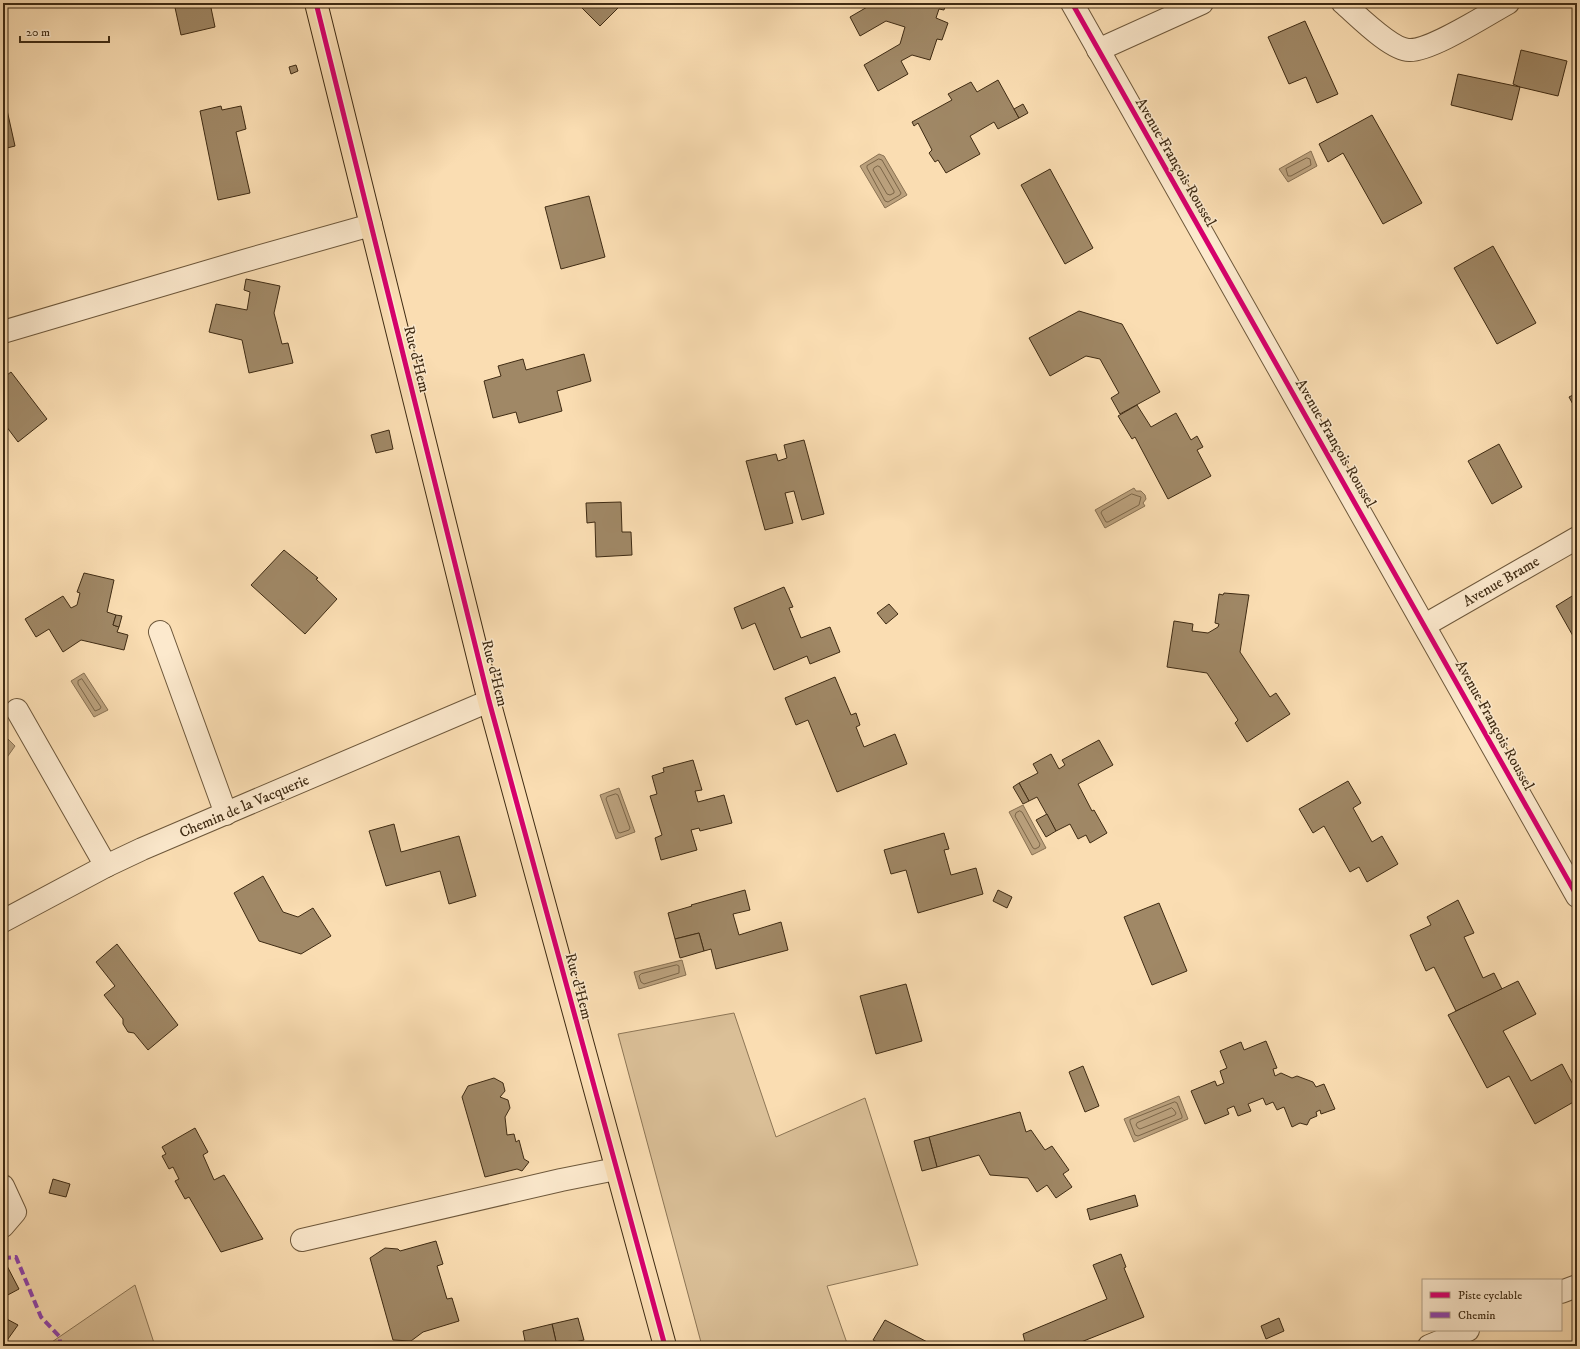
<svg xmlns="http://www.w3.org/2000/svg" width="1580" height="1349" font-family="'IM FELL DW Pica',serif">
<rect width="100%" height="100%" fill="#faddb2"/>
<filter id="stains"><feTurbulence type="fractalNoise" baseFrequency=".005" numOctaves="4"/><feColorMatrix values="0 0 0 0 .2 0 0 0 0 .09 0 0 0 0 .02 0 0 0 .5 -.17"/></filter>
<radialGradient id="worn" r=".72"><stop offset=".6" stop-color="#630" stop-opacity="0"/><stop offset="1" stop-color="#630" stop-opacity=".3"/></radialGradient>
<g fill="#dabf97" stroke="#8c7555">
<polygon points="734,1013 776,1137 865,1098 918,1265 827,1286 848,1346 702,1346 618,1034"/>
<polygon points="135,1285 155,1346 46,1346"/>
</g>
<g fill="#baa07c" stroke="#897152">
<polygon points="1311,151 1317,166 1288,182 1279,169"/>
<polygon points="879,154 884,156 907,195 885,208 860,166"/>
<polygon points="1134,488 1136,491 1141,491 1145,495 1146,499 1143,503 1145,506 1105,528 1095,510"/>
<polygon points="84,673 108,710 94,717 71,681"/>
<polygon points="6,737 15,746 3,763 3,742"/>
<polygon points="619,788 635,832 616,839 600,795"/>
<polygon points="1023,805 1046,848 1032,855 1009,812"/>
<polygon points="682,960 686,975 639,989 634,972"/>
<polygon points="1179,1096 1188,1119 1134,1142 1124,1119"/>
</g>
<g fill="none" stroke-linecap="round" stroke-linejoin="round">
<g stroke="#7c6648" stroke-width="1">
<polygon points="1307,158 1310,159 1311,165 1291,176 1288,176 1286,169"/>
<polygon points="879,159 882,160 901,193 900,195 888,202 885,201 867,168 867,166"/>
<polygon points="878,166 880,167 894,191 894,193 890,195 887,194 873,170 874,168"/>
<polygon points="1132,494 1141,497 1139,505 1108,522 1106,522 1101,513 1102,511"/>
<polygon points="82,679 101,707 100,709 95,711 78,684 78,681"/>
<polygon points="616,794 618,795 630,828 629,830 620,833 618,832 606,799 607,797"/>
<polygon points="1020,811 1022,812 1040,844 1039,847 1035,849 1033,848 1015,816 1016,813"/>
<polygon points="677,965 679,966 679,973 644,984 641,982 639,976 641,974"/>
<polygon points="1175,1102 1177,1103 1182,1116 1182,1118 1138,1136 1135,1135 1130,1122 1130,1120"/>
<polygon points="1172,1108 1174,1110 1176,1113 1175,1115 1140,1129 1138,1128 1136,1125 1137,1123"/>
</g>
</g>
<g fill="#a08866" stroke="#3f2b13">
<polygon points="174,3 210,3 215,27 181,35"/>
<polygon points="577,3 623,3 600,26"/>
<polygon points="874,3 946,3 944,10 939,9 936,18 948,23 942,40 937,39 930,60 912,55 901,61 908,74 878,91 864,65 900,44 905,27 886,21 860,36 850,17"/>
<polygon points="1305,21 1338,94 1317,103 1306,77 1289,84 1268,37"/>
<polygon points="1521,50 1567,61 1558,96 1520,87 1513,84"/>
<polygon points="296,65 298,71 291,74 289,67"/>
<polygon points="1458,74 1520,87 1512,120 1451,105"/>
<polygon points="998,80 1019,118 998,129 994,122 970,136 980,154 946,173 938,160 935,162 929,153 932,150 918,123 914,126 912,122 952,100 948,94 971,82 977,92"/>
<polygon points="3,92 15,146 3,149"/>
<polygon points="1023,104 1028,113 1019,118 1014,109"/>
<polygon points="221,106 222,110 241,106 246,129 236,132 250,193 218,200 200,111"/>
<polygon points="1372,115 1422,203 1383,224 1343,153 1328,162 1319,144"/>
<polygon points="1050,169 1093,248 1065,264 1021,185"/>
<polygon points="589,196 605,257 561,269 545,207"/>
<polygon points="1493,246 1536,323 1497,344 1454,268"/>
<polygon points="246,279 280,286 274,313 282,344 288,343 293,363 249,373 242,340 209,332 216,304 247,310 250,292 244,290"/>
<polygon points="1079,311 1122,324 1160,392 1120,414 1111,398 1119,393 1100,359 1086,356 1050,376 1029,338"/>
<polygon points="584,354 591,381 557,391 562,411 519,423 516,412 493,418 484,381 501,376 498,366 523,359 526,370"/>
<polygon points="11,372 47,419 18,442 3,422 3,378"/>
<polygon points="1577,393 1577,420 1573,412 1576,410 1569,397"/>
<polygon points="1137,405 1151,427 1176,413 1191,440 1197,436 1203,447 1197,450 1211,476 1168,499 1135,437 1132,439 1118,416"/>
<polygon points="389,430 393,449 376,453 371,435"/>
<polygon points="804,440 824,514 802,520 794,491 785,493 793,523 765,530 746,461 776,454 778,461 787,458 784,445"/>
<polygon points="1499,444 1522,487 1492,504 1468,461"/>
<polygon points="621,502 622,532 631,532 632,555 596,557 595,522 587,523 586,503"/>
<polygon points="284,550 318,578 316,579 337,599 305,634 251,585"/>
<polygon points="84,573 114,580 107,612 116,615 113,625 119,627 117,632 128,635 124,650 81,640 63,652 49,629 36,637 25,619 63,596 71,608 77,605 80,593 77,592"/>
<polygon points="784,587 793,607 789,608 801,638 830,627 840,652 810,664 807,656 774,670 755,623 742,629 734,608"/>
<polygon points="1224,593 1249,595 1240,652 1270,697 1276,693 1290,714 1247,742 1235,723 1238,720 1207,673 1167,667 1174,621 1193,624 1192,631 1208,633 1218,627 1219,624 1215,623 1219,594 1223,595"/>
<polygon points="1577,593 1577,643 1556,606"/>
<polygon points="889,604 898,614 886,624 877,613"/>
<polygon points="116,615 122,616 119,627 113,625"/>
<polygon points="835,677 851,715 856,713 860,725 856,727 864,747 895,734 907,764 837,792 808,720 796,725 785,698"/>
<polygon points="1099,740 1113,765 1078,784 1092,811 1094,810 1107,833 1090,843 1086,835 1078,839 1070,824 1056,831 1037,797 1029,801 1019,783 1038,773 1033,764 1051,754 1059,769 1065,765 1062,760"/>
<polygon points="693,760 702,790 695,791 698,802 724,795 732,823 700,831 699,828 691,830 697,850 661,860 655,838 662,835 650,796 657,794 652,776 664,772 663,768"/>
<polygon points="1348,781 1361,803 1353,808 1372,842 1382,836 1398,864 1367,882 1359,867 1350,872 1324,826 1313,833 1299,809"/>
<polygon points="1019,783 1029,801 1023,804 1013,787"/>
<polygon points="1047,814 1056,831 1046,837 1036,820"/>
<polygon points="394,824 401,852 459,836 476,896 449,904 440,871 386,886 369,831"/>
<polygon points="944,833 949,849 944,850 951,875 976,868 983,894 918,913 906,870 891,874 884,850"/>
<polygon points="263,876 283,912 298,917 313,908 331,936 301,954 259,941 234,893"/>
<polygon points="745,890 750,910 733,914 739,935 781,922 788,950 716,969 711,949 704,951 699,933 675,939 668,913 692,906 691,905"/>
<polygon points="998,890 1012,897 1007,908 993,901"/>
<polygon points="1458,900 1474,933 1464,937 1483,978 1494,973 1502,989 1456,1011 1434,967 1426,971 1410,935 1431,925 1427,917"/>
<polygon points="1159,903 1187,971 1152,985 1124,917"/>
<polygon points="699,933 704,951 680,958 675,939"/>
<polygon points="117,944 178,1025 148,1050 134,1033 128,1032 123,1024 123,1019 104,995 115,986 96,962"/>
<polygon points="1518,981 1536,1014 1503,1031 1531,1081 1562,1064 1577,1092 1577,1100 1535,1124 1509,1076 1487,1088 1448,1015"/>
<polygon points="906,984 922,1041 876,1054 860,996"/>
<polygon points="1266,1041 1277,1068 1273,1069 1275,1076 1281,1073 1292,1078 1297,1076 1313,1082 1316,1087 1324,1084 1335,1109 1321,1114 1320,1110 1316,1112 1317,1116 1310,1119 1307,1125 1300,1123 1292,1127 1284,1107 1277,1110 1273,1102 1266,1105 1263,1098 1248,1104 1251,1111 1238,1116 1234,1106 1227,1109 1229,1114 1205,1124 1191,1091 1215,1081 1217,1086 1224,1083 1220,1071 1227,1068 1220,1051 1241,1042 1244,1050"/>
<polygon points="1083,1066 1099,1106 1085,1112 1069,1072"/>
<polygon points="494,1078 503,1083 505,1091 500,1097 508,1100 510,1108 505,1117 507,1135 514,1134 516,1142 519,1140 524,1159 529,1162 522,1171 517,1169 485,1177 462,1097 468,1086"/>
<polygon points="1020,1112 1026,1132 1031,1130 1045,1150 1052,1146 1069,1170 1063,1174 1072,1187 1056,1198 1047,1185 1037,1192 1028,1178 990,1175 979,1155 937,1167 929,1137"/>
<polygon points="195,1128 208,1152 203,1155 214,1180 224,1175 263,1239 221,1252 189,1197 185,1199 175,1181 179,1179 173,1167 169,1169 162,1156 166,1154 162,1147"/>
<polygon points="929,1137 937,1167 922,1171 914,1141"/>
<polygon points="53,1179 70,1184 66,1197 49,1193"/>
<polygon points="1135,1195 1138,1206 1090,1220 1087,1209"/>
<polygon points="436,1241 443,1264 437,1266 447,1299 452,1298 459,1321 423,1332 411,1341 393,1340 370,1258 385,1248 398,1249 400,1251"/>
<polygon points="1121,1254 1126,1267 1124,1268 1144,1317 1071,1346 1026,1346 1023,1334 1107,1299 1093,1265"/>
<polygon points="6,1264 19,1289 4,1297 3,1265"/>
<polygon points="3,1317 18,1325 3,1346"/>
<polygon points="578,1318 584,1340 557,1346 552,1324"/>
<polygon points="1279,1318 1284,1331 1266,1339 1261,1326"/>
<polygon points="885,1320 935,1346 885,1346 873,1340"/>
<polygon points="552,1324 557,1346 526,1346 523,1331"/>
</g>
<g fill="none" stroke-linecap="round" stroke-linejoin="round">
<g stroke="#6e583b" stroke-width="24">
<g id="minor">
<polyline points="1072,3 1577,896"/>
<path d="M 1343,3 C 1357,15 1391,50 1409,50 C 1431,51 1486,15 1508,3"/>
<polyline points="1098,50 1202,3"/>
<polyline points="3,332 240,262 371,225"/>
<polyline points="1425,625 1577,538"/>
<polyline points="160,632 226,814"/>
<polyline points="17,710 106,866"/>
<polyline points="3,921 106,866 142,849 489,701"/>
<polyline points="3,1186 15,1212 3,1226"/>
<polyline points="302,1240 561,1180 616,1169"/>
<polyline points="1561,1292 1577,1286"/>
<polyline points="1429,1346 1468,1330"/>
</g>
</g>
<g stroke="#3f2b13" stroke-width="24">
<polyline id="major" points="316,3 489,701 665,1346"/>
</g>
<use href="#minor" stroke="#fce9cd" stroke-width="22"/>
<use href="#major" stroke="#faddb2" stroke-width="22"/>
<polyline stroke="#8e44ad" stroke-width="4" stroke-dasharray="8 4" stroke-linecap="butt" points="3,1258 16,1257 41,1317 60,1337 60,1346"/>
<g stroke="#fce9cd" stroke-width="8">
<g id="cycleway">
<polyline points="316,3 489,701 665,1346"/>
<polyline points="1072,3 1577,896"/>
</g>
</g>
<use href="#cycleway" stroke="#d6006c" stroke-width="5"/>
</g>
<g text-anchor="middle" stroke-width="3" stroke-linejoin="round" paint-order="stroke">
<g font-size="15" fill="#3f2b13" stroke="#fce9cd">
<text transform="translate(1176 162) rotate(60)" y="5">Avenue François Roussel</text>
<text transform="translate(417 359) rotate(76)" y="5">Rue d'Hem</text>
<text transform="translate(1336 443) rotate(60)" y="5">Avenue François Roussel</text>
<text transform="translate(1501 581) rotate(-30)" y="5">Avenue Brame</text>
<text transform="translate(495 673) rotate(76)" y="5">Rue d'Hem</text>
<text transform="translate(1495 725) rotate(61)" y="5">Avenue François Roussel</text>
<text transform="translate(244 806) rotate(-23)" y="5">Chemin de la Vacquerie</text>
<text transform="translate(579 986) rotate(75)" y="5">Rue d'Hem</text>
</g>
</g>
<rect width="1580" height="1349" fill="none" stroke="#faddb2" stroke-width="16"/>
<rect x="4" y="4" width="1572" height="1341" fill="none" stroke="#3f2b13" stroke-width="2"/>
<rect x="8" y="8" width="1564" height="1333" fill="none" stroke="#3f2b13"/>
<rect x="1422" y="1279" width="140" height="52" fill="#fce9cd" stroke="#b09d83"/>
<rect x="1430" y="1292" width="20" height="6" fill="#d6006c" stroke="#b09d83"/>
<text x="1458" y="1299" font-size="12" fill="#3f2b13">Piste cyclable</text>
<rect x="1430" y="1312" width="20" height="6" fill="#8e44ad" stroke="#b09d83"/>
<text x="1458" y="1319" font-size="12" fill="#3f2b13">Chemin</text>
<path d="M20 36v6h89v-6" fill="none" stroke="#3f2b13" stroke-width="2"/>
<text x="26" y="36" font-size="12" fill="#3f2b13" stroke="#fce9cd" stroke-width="3" paint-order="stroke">20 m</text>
<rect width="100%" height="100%" filter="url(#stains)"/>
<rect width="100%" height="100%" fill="url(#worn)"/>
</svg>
